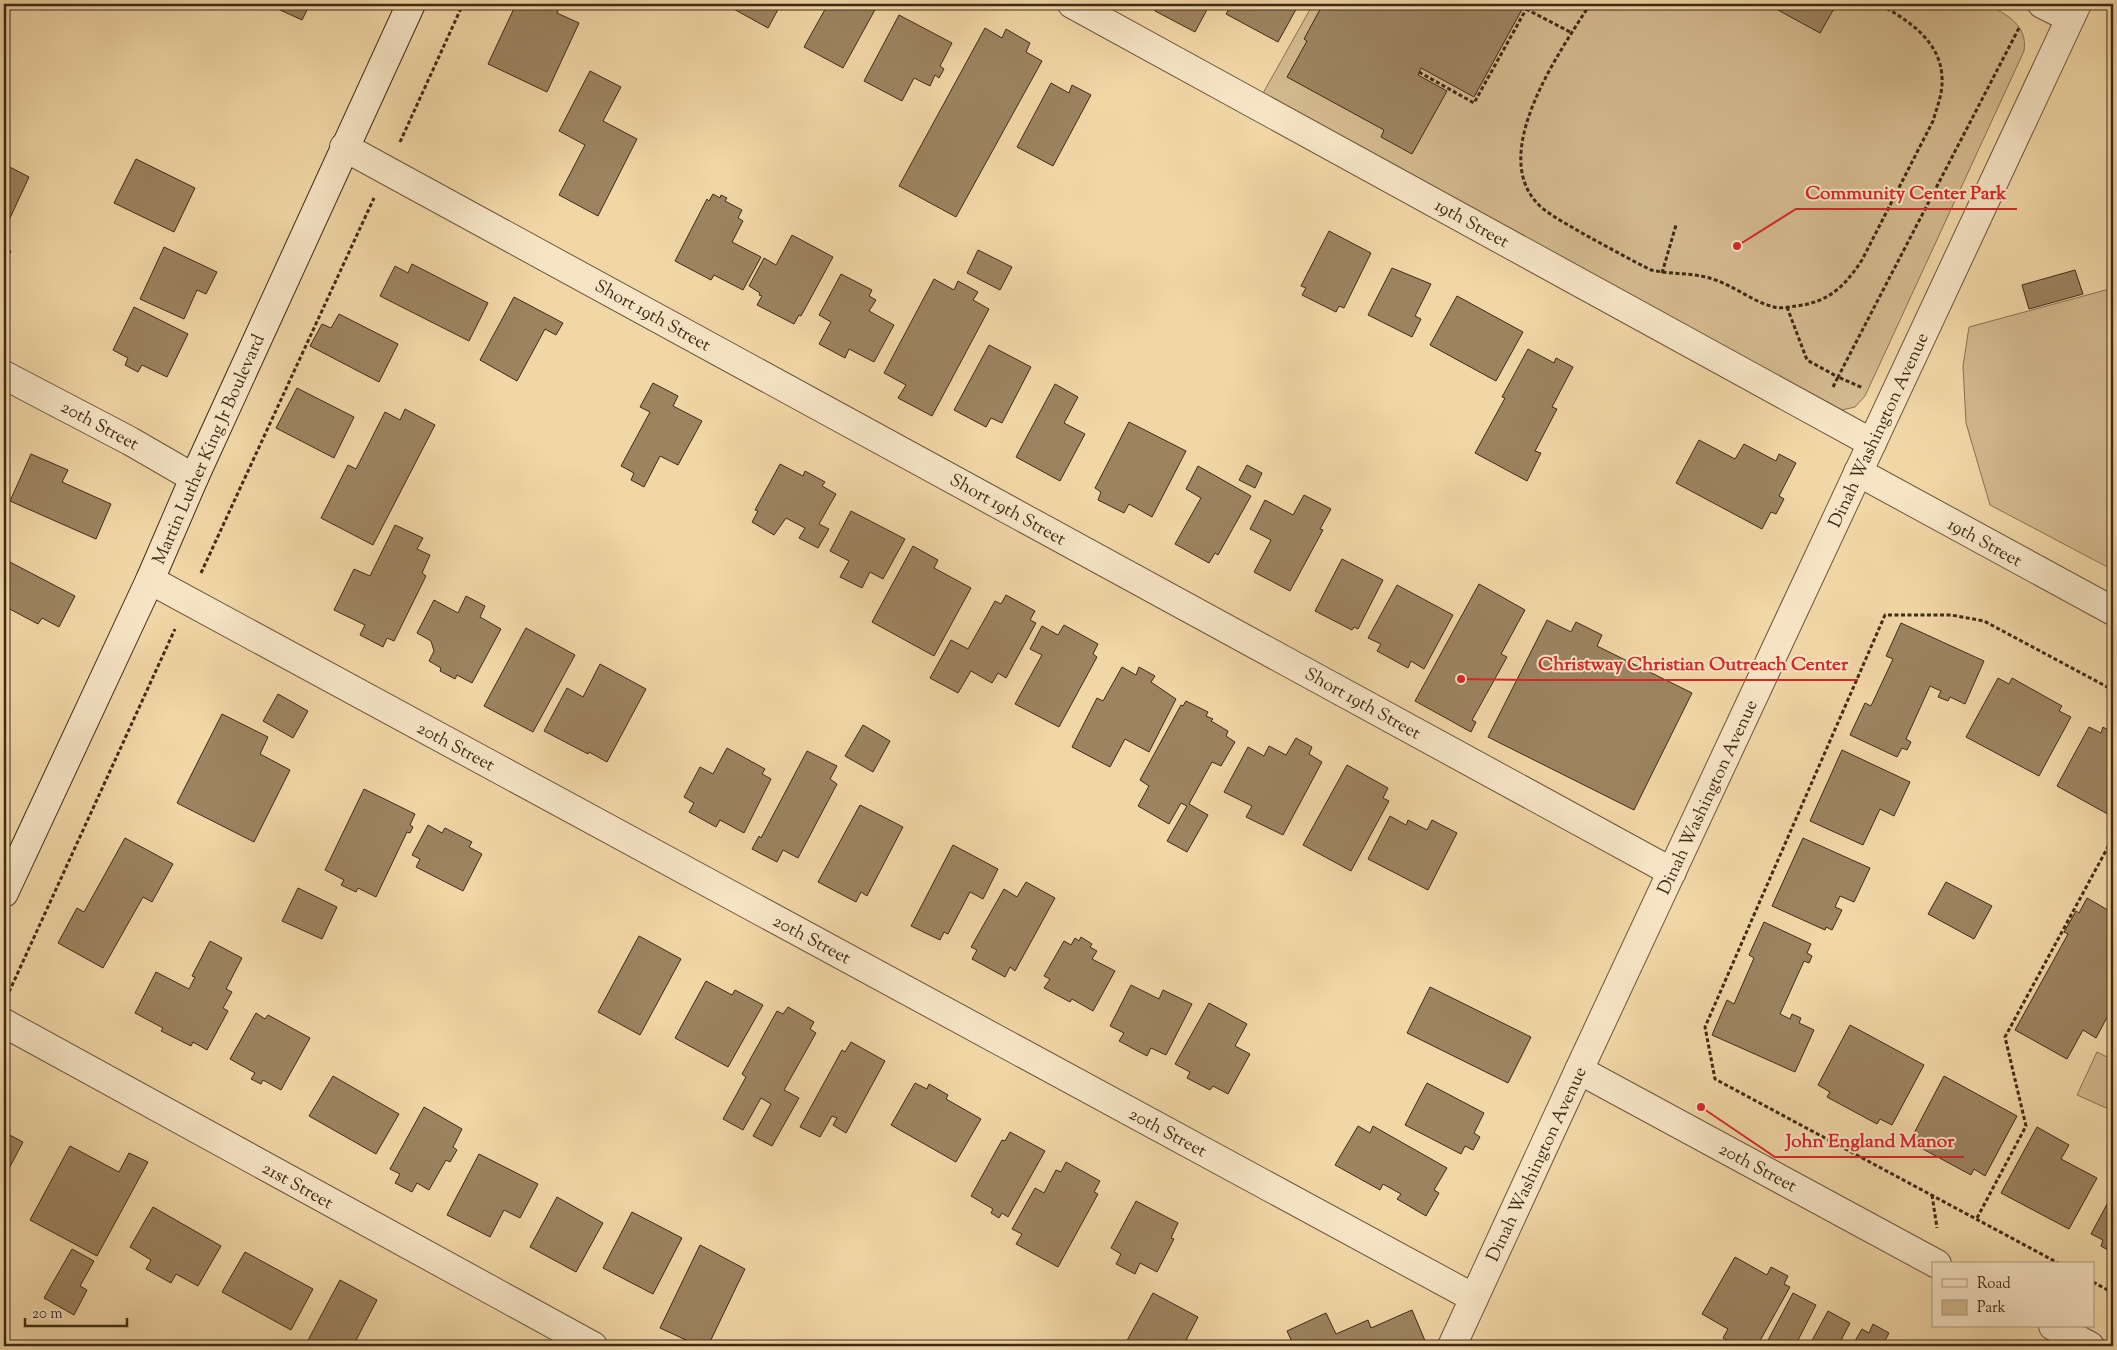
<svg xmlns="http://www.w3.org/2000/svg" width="2117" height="1350" font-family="'Sorts Mill Goudy',serif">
<rect width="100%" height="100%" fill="#f1d6a6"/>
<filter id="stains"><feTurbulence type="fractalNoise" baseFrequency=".004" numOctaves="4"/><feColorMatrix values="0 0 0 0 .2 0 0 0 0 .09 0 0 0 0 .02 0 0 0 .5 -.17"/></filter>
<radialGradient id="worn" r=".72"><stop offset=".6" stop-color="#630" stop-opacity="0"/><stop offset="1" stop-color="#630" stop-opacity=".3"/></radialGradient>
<g fill="#d3b98e" stroke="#897252">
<path d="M 1313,4 L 1987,4 C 2006,15 2028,24 2024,51 L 1865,396 L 1855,407 L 1842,410 L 1262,95 Z"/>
<polygon points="2113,288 2113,570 1990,505 1966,423 1963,366 1969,327"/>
<polygon points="2097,1052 2113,1060 2113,1111 2077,1095"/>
</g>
<g fill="#9c8461" stroke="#3f2b16">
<polygon points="267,4 310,4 302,20"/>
<polygon points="516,4 561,4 557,13 579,23 547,92 488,64"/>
<polygon points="731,4 781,4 768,28 730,7"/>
<polygon points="828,4 872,4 877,6 843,68 804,47"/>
<polygon points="1159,4 1210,4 1195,32 1155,11"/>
<polygon points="1232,4 1299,4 1278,42 1226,14"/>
<polygon points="1323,4 1525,4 1474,97 1421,68 1418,75 1447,91 1412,154 1381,137 1384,130 1287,77 1307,41 1304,39"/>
<polygon points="1767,4 1833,4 1836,5 1820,33"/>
<polygon points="899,15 952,43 940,66 944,69 939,78 935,75 930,86 914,78 902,101 864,81"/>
<polygon points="985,28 1002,38 1006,29 1030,43 1026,52 1042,61 956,217 899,186"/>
<polygon points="590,71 621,87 603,121 637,139 598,216 559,195 585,145 559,131"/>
<polygon points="1051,83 1069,93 1072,85 1091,95 1053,166 1017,147"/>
<polygon points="136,159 195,188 174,232 114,203"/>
<polygon points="4,164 29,177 4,231"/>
<polygon points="713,194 720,198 721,195 727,198 725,201 742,210 738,218 743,221 732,242 761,257 743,290 714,275 711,280 675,261 707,199 709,201"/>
<polygon points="1329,231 1371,253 1344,308 1339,306 1336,312 1302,295 1306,288 1301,286"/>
<polygon points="792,235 833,257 801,316 799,315 794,324 757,305 762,296 759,295 760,293 749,286 764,258 776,265"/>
<polygon points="164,247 217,272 206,294 197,290 184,319 140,299"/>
<polygon points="4,248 11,251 4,266"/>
<polygon points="978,250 1012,267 1000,290 967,273"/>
<polygon points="412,264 488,303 469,341 380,296 395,266 408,273"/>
<polygon points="1392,268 1431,284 1415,316 1421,319 1412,337 1368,315"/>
<polygon points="2075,270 2083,294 2029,309 2022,285"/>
<polygon points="841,274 872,290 869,296 876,300 869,311 894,325 874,362 849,349 845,358 819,344 831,322 819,315"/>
<polygon points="934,279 954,290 958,281 978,292 973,300 989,309 932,416 898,398 906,385 884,373"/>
<polygon points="1457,296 1523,332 1496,381 1430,345"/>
<polygon points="514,297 563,323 556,335 545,329 517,381 480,360"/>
<polygon points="134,307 188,334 167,377 142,365 138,372 125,365 128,358 113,350"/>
<polygon points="339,314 398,344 379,382 310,346 322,324 331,328"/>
<polygon points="989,345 1031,367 1002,423 991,418 986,427 954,410"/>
<polygon points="1528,349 1554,363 1556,358 1573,367 1552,407 1557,409 1535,451 1541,453 1527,481 1475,453 1505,398 1502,397"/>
<polygon points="653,383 678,396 673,406 702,421 678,465 660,456 644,487 631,480 634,473 621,466 650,412 640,407"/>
<polygon points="1055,384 1078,397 1064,423 1085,434 1060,481 1016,457"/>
<polygon points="297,388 354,417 334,458 276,428"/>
<polygon points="405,409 435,425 373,545 321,518 348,465 356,469 385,412 400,420"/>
<polygon points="1129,422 1186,451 1152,517 1129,504 1124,513 1098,500 1101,492 1095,488"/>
<polygon points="1699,440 1735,459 1744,444 1776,461 1779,454 1796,463 1779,496 1784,499 1776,514 1771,512 1762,529 1676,483"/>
<polygon points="31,454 68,470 62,482 111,504 96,539 10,501"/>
<polygon points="780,464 803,476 805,471 825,482 822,486 836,494 819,524 829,529 818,548 799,538 805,528 786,518 774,535 752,522 758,511 755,510"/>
<polygon points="1247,465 1262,473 1255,488 1239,480"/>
<polygon points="1198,466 1251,496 1218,555 1215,553 1209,563 1175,544 1201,498 1186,489"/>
<polygon points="1304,495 1331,509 1320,529 1323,530 1290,591 1254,572 1271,540 1250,529 1265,500 1293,515"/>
<polygon points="851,511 905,539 883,579 870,572 862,588 840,577 849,561 830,551"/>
<polygon points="395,525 423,538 417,549 430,555 422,573 426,576 394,641 387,638 383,647 360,635 365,625 334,610 354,569 370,576"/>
<polygon points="913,546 938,560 934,568 971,588 934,656 872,622"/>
<polygon points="4,559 75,596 59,627 42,618 38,624 4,606"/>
<polygon points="1342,559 1383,580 1358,629 1354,627 1352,630 1315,611"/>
<polygon points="1479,584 1525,610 1501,654 1507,657 1472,720 1476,722 1471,732 1415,701"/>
<polygon points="1397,585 1453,615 1424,669 1411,661 1408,668 1377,651 1381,644 1368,638"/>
<polygon points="1006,595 1035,611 1030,620 1036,623 1006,678 998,673 992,683 971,671 958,693 930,678 951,640 968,649 995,601 1001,604"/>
<polygon points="466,596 485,606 480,617 501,629 472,683 457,675 455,679 440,671 441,668 429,661 434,651 431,641 417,633 434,600 458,613"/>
<polygon points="1547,620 1571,632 1576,622 1602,635 1597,646 1692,693 1634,810 1488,737"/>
<polygon points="1901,623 1984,661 1965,704 1950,697 1948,701 1938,697 1941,691 1930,686 1906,739 1911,742 1907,750 1902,748 1897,757 1850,735 1865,703 1871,706 1893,659 1886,656"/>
<polygon points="1064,625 1098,644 1093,654 1097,657 1059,727 1015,704 1042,655 1030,649 1042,626 1058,635"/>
<polygon points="526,628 575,655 533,732 484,706"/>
<polygon points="600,664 646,689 607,762 589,752 588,754 544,731 567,688 583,697"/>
<polygon points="1122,667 1136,675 1139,667 1155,676 1151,682 1176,699 1149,752 1125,739 1110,767 1072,747 1097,698 1103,701"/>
<polygon points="1998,678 2009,684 2012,678 2062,706 2059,711 2071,717 2039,776 1966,737"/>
<polygon points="278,694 308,711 293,738 263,721"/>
<polygon points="1186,701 1208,712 1206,716 1213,719 1211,721 1228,731 1226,736 1235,742 1221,766 1212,762 1189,804 1208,815 1187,852 1167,841 1187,806 1181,803 1169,824 1138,806 1149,786 1140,780 1181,705 1183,706"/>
<polygon points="222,714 268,737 260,754 290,770 254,842 177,803"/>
<polygon points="863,725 890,741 873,772 845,756"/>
<polygon points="2089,727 2101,733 2103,727 2113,733 2113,817 2057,786"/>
<polygon points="1296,738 1312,747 1309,754 1322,762 1283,835 1246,817 1252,806 1224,792 1248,747 1264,756 1269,746 1286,755"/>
<polygon points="727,748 765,769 762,774 771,779 744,833 720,820 716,827 689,812 694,803 684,797 700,767 713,774"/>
<polygon points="1842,750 1910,782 1894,816 1880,809 1863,845 1810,821"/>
<polygon points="807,751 837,766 830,779 837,784 798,858 783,850 777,862 752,849 759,836 761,838"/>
<polygon points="1347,765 1388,788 1383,798 1389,801 1351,871 1303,845"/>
<polygon points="364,789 415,814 410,825 413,827 410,833 407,832 376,897 358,888 356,892 341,885 344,880 325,870"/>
<polygon points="860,805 903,827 867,896 861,892 856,902 818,882"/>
<polygon points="1390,816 1406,825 1408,820 1427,830 1432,820 1457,833 1428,890 1368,859"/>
<polygon points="428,825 442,833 445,828 472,842 469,847 482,854 463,891 416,867 420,859 412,855"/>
<polygon points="125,838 173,864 152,902 143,897 103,968 58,943 77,908 84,912"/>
<polygon points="1803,838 1870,868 1854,902 1840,896 1835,907 1842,910 1832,930 1826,927 1825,930 1772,906"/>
<polygon points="953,845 998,869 983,899 970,892 948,934 944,932 940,940 911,926"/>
<polygon points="1026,882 1055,898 1015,971 1010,967 1005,977 972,959 977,950 971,947 1004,889 1017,897"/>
<polygon points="1946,882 1992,906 1974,939 1928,914"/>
<polygon points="298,888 337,907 322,939 282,921"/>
<polygon points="2087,898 2113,913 2113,975 2108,984 2113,987 2113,1006 2096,1038 2083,1030 2067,1059 2015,1030 2068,934 2064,932 2076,911 2079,913"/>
<polygon points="1764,922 1811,944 1807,953 1812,956 1809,963 1804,961 1780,1014 1790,1019 1792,1014 1801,1018 1799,1023 1814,1030 1795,1072 1712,1035 1727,1000 1734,1004 1754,958 1749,955"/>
<polygon points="639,936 681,959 640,1035 598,1012"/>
<polygon points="1081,937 1092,944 1090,947 1097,951 1092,959 1115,971 1093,1011 1072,999 1070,1002 1044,988 1050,979 1044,976 1064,941 1071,945 1075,938 1079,941"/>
<polygon points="210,941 242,958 226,989 232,992 223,1008 228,1011 207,1050 193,1042 191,1046 161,1031 163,1028 135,1013 156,972 189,989 195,977 192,976"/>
<polygon points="706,981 732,995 735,990 763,1005 728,1067 675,1038"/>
<polygon points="1131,985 1159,999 1163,990 1192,1004 1166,1055 1151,1048 1147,1056 1119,1041 1124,1033 1110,1026"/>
<polygon points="1430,987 1531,1037 1508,1083 1407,1033"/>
<polygon points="1209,1003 1247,1024 1235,1046 1250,1054 1228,1094 1213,1086 1210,1090 1187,1078 1190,1072 1175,1064"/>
<polygon points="788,1007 814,1022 810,1029 816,1033 784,1090 799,1098 772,1146 753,1136 771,1104 761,1098 743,1130 723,1119 746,1077 742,1074 777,1011 783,1014"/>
<polygon points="256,1013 265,1019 268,1015 310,1038 281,1090 263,1080 261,1084 251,1079 255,1073 230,1059"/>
<polygon points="1850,1025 1924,1065 1892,1125 1880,1119 1877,1124 1827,1097 1830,1092 1818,1085"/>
<polygon points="851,1042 885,1061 846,1133 833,1125 837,1118 832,1116 820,1137 800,1127 842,1050 845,1052"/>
<polygon points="333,1076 399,1114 376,1154 309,1116"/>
<polygon points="1944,1076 2017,1116 1985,1176 1974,1169 1971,1175 1921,1148 1923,1143 1912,1137"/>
<polygon points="915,1083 927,1089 929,1084 948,1095 946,1099 981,1119 956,1162 891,1125"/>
<polygon points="1427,1083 1484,1113 1474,1133 1480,1137 1473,1150 1465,1146 1461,1154 1405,1125"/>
<polygon points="424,1107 462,1129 453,1147 457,1150 450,1162 446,1160 429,1190 417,1183 412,1192 395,1183 400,1174 390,1169"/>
<polygon points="1358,1126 1370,1133 1373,1126 1447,1168 1434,1190 1439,1193 1426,1216 1397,1199 1401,1194 1383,1184 1380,1190 1335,1165"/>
<polygon points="2037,1127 2069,1145 2061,1159 2097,1178 2069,1229 2001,1193"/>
<polygon points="4,1132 23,1142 4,1178"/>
<polygon points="1010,1132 1045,1151 1008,1217 1002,1213 999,1218 991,1213 993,1209 971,1196 1002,1140 1005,1141"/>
<polygon points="70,1146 119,1172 129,1153 148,1162 97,1256 30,1220"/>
<polygon points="479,1154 538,1184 520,1218 504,1210 490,1237 447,1215"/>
<polygon points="1066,1162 1100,1181 1094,1192 1098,1194 1058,1267 1016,1244 1022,1234 1012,1229 1035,1188 1044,1193 1056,1170 1061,1172"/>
<polygon points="2113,1193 2113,1253 2101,1246 2103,1240 2091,1234"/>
<polygon points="557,1197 603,1223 576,1272 530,1247"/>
<polygon points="1136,1201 1178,1223 1171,1238 1174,1239 1157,1272 1140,1263 1135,1274 1116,1264 1121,1254 1111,1248"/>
<polygon points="153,1207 221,1246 198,1286 176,1274 171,1283 146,1269 151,1260 130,1247"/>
<polygon points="632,1212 682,1238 653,1294 603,1268"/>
<polygon points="700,1245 745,1269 708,1346 699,1346 660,1328"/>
<polygon points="72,1249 94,1261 80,1286 87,1290 74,1315 44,1298"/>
<polygon points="245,1252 313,1289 291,1330 222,1292"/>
<polygon points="1735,1257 1767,1275 1771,1267 1788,1276 1784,1284 1790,1287 1757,1346 1738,1346 1723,1338 1728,1329 1702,1314"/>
<polygon points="340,1280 377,1300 353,1346 305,1346"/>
<polygon points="1153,1293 1198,1317 1183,1346 1124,1346"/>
<polygon points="1793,1293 1816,1305 1795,1346 1765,1346"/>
<polygon points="1412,1310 1426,1343 1419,1346 1294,1346 1287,1331 1326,1313 1336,1334 1368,1320 1371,1328"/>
<polygon points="1828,1311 1850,1323 1838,1346 1809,1346"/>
<polygon points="1873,1324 1889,1333 1882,1346 1852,1346 1862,1329 1869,1333"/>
</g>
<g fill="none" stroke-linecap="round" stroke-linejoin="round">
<g stroke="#6c563a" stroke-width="30">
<g id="street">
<polyline points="1072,4 1872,443"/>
<polyline points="2042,4 2070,18"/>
<polyline points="344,147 1672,872"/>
<polyline points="4,375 130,441 194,478"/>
<polyline points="1858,472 2113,611"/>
<polyline points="150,580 1474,1298"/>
<polyline points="4,1023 593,1346"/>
<polyline points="1579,1070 1937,1264"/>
<polyline points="2053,1326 2090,1346"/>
<polyline points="1452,1346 1579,1070 2077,4"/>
</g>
</g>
<g stroke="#3f2b16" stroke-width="30">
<polyline id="secondary" points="4,893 150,580 194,478 411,4"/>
</g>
<g stroke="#3f2b16" stroke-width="3" stroke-dasharray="4 2.5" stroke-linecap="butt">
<path d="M 1590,4 C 1560,52 1485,156 1541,207 C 1553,217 1567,224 1580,232 C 1604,245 1627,258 1651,270 C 1673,275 1697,272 1718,281 C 1737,288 1754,302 1774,307 C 1780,309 1789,307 1796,306 C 1829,302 1844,287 1862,260 L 1933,121 C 1937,107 1943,93 1942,78 C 1941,41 1908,20 1879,4"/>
<polyline points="1526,9 1572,33"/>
<polyline points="1419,72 1474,103 1529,4"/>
<polyline points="400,142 463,4"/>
<polyline points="1662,273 1676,225"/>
<polyline points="1787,307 1807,360 1838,377 2020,26"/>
<polyline points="1833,387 1838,377 1863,388"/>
<polyline points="201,573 374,198"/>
<polyline points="9,992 175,629"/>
<polyline points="1932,1195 1937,1228"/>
<polyline points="1977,1218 2026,1126 2005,1037 2109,845 2113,844"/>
<polyline points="2060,1264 1715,1079 1705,1027 1885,615 1951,615 1984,621 2113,690"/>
<polyline points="2093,1282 2113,1293"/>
</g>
<use href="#street" stroke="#f6e4c5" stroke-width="28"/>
<use href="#secondary" stroke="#f6e4c5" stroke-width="28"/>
</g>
<g text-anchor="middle" stroke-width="4" stroke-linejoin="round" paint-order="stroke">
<g font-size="18" fill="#3f2b16" stroke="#f6e4c5">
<text transform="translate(1472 223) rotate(29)" y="6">19th Street</text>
<text transform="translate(653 315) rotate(29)" y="6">Short 19th Street</text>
<text transform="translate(100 425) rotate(28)" y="6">20th Street</text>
<text transform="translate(1878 430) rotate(-65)" y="6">Dinah Washington Avenue</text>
<text transform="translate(208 449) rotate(-66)" y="6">Martin Luther King Jr Boulevard</text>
<text transform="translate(1008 509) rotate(29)" y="6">Short 19th Street</text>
<text transform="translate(1985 542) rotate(29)" y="6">19th Street</text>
<text transform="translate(1363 703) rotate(29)" y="6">Short 19th Street</text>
<text transform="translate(456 746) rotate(28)" y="6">20th Street</text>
<text transform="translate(1707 797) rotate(-65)" y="6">Dinah Washington Avenue</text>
<text transform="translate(812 939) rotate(28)" y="6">20th Street</text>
<text transform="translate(1168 1132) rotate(28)" y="6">20th Street</text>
<text transform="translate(1536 1164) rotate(-65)" y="6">Dinah Washington Avenue</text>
<text transform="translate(1758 1167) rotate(28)" y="6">20th Street</text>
<text transform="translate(298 1185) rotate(29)" y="6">21st Street</text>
</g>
</g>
<path fill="none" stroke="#d62828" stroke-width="2" d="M1737 246L1796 209H2017M1461 679L1528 680H1858M1701 1107L1775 1157H1964"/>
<g fill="#d62828" stroke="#f6e4c5" stroke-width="2">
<circle cx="1737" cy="246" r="5"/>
<circle cx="1461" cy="679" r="5"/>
<circle cx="1701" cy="1107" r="5"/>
</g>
<g font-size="19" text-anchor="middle" font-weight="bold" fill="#d62828" stroke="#f6e4c5" stroke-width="4" stroke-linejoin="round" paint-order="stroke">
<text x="1906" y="199">Community Center Park</text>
<text x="1693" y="670">Christway Christian Outreach Center</text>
<text x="1870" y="1147">John England Manor</text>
</g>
<rect width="2117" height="1350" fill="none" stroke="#f1d6a6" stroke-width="20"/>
<rect x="5" y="5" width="2107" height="1340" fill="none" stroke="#3f2b16" stroke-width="2.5"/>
<rect x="10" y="10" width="2097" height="1330" fill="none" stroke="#3f2b16"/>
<rect x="1932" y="1262" width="162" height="65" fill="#f6e4c5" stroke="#ad9a7f"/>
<rect x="1942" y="1279" width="25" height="8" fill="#f6e4c5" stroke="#ad9a7f"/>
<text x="1977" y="1288" font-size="15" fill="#3f2b16">Road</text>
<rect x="1942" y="1300" width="25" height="15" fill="#d3b98e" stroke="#ad9a7f"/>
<text x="1977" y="1312" font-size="15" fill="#3f2b16">Park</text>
<path d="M25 1318v8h102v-8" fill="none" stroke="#3f2b16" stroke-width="2.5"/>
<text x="32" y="1318" font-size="15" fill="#3f2b16" stroke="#f6e4c5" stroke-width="4" paint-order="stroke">20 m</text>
<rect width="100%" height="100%" filter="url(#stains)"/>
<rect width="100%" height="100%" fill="url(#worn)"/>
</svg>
